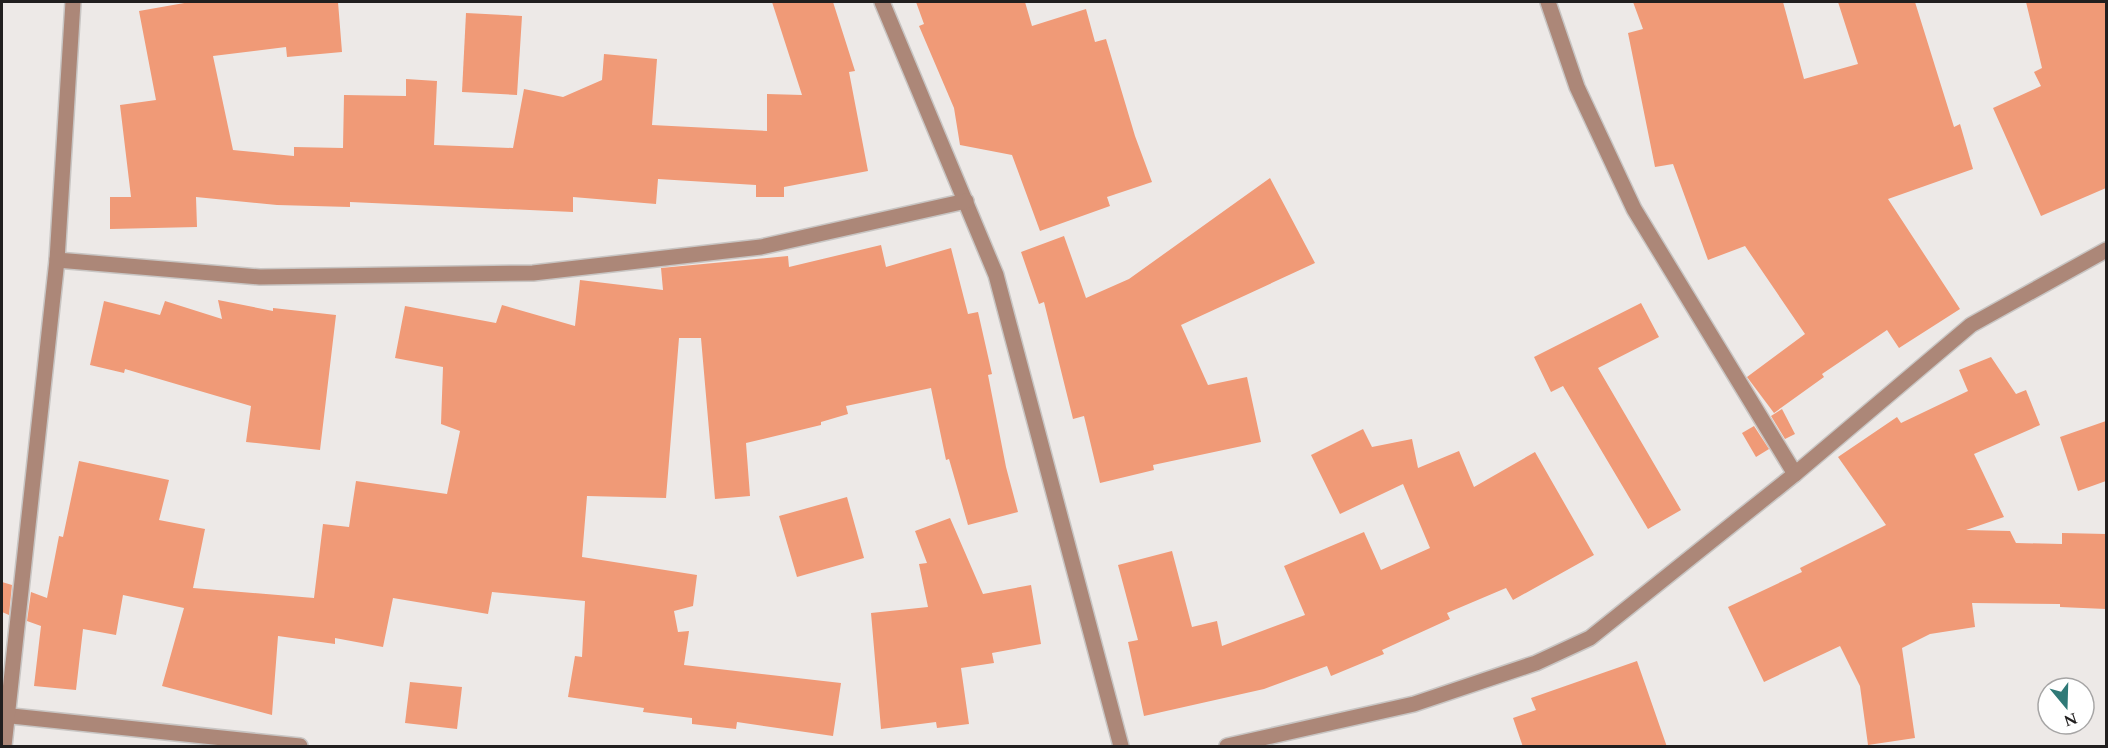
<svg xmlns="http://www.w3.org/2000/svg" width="2108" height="748" font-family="Spectral,serif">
<rect width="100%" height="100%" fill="#ede9e7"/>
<g fill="#f09a77">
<polygon points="190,2 338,2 342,52 287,57 286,47 213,56 233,150 294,156 294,147 343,148 344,95 406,96 406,79 437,81 434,145 513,148 524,89 563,97 602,80 604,54 657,59 652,125 767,131 767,94 802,95 772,2 833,2 855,71 849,72 868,171 784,187 784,197 756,197 756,185 658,179 656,204 573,197 573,212 350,202 350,207 277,205 196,197 197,227 110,229 110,197 131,197 120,105 156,100 139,11"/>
<polygon points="916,2 1025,2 1032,26 1086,9 1095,42 1106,39 1135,136 1152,182 1107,197 1110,206 1040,231 1012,155 960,145 954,108 919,26 924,24"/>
<polygon points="1633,2 1783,2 1804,79 1858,64 1838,2 1915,2 1954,127 1960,124 1973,169 1888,199 1960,309 1899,348 1887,330 1822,374 1824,377 1774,413 1747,377 1805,334 1745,246 1708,260 1673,164 1655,167 1628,33 1643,29"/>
<polygon points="2026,2 2106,2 2106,188 2041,216 1993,108 2041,86 2034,72 2042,68"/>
<polygon points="466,13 522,16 517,95 462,92"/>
<polygon points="1270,178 1315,263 1181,325 1208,385 1247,377 1261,442 1153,465 1154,470 1100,483 1084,416 1073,419 1044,302 1039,304 1021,252 1064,236 1086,298 1129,279"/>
<polygon points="881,245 886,267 951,248 968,314 978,312 992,374 988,375 1006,467 1018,512 968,525 949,459 946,460 931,388 846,406 848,414 821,422 821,425 746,443 750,496 715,499 701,338 679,338 666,498 587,496 582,557 697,575 693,606 674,611 678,632 689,631 684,665 841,683 833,736 737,722 736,729 692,724 692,718 643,712 644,708 568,697 575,656 582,657 585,601 492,592 488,614 393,598 383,647 335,638 335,644 278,636 272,715 162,686 184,608 123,595 116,635 83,629 76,690 34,686 41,626 27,621 31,592 47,598 59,536 63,537 79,461 169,480 159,520 205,529 193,588 314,598 323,524 349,527 356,481 447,494 460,431 441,424 443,367 395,358 405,306 496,323 502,305 575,326 580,280 663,290 661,268 788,256 789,267"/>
<polygon points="218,300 273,311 273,308 336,315 320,450 246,442 251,406 125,369 124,373 90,365 104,301 160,315 165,301 222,319"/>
<polygon points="1641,303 1659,337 1598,368 1681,510 1648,529 1563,386 1551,392 1534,357"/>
<polygon points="1991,357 2016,394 2026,390 2040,425 1974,454 2004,517 1966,530 2010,531 2016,543 2062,544 2062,533 2106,534 2106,609 2060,607 2060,604 1972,603 1975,627 1930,634 1902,648 1915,738 1868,745 1860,686 1840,646 1764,682 1728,607 1802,572 1800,568 1886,525 1838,457 1897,417 1901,423 1968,391 1959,370"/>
<polygon points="1782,409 1795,434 1785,439 1771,416"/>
<polygon points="2106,421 2106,481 2078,491 2060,437"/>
<polygon points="1754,426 1769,449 1756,457 1742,433"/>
<polygon points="1363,429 1372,447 1412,439 1418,468 1459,451 1474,487 1535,452 1594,555 1513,600 1506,588 1447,613 1450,619 1382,650 1384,654 1331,676 1327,666 1264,689 1144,716 1128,642 1138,640 1118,565 1172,551 1192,627 1217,621 1222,646 1305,615 1284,566 1364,532 1381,570 1430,548 1403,484 1340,514 1311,455"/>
<polygon points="847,497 864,558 797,577 779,516"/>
<polygon points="950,518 983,594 1031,585 1041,644 992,653 994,663 961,668 969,724 937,728 936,722 881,729 871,613 928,607 919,564 927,563 915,531"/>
<polygon points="2,582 12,585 9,615 2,612"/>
<polygon points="1637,661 1667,747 1523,747 1513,718 1536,710 1531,698"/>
<polygon points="410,682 462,687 457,729 405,723"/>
</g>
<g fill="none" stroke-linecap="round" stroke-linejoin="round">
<g stroke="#c8c5c3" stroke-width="18">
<g id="minor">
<polyline points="882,2 996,275 1121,746"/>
<polyline points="1548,2 1577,87 1634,209 1795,474"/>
<polyline points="57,260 260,277 533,273 761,247 966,201"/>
<polyline points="2,715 300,746"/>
<polyline points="4,746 57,260 73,2"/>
<polyline points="1227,746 1414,704 1536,663 1590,638 1795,474 1971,325 2106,250"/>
</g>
</g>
<use href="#minor" stroke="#ac8778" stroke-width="15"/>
</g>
<rect width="2108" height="748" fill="none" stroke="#211f1f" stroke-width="6"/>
<g transform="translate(2066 706) rotate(161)"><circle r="28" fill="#ffffff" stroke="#a6a5a5" stroke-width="1.5"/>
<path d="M0-4.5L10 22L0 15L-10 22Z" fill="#2f7977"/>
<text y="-9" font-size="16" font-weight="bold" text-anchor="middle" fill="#211f1f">N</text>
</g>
</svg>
